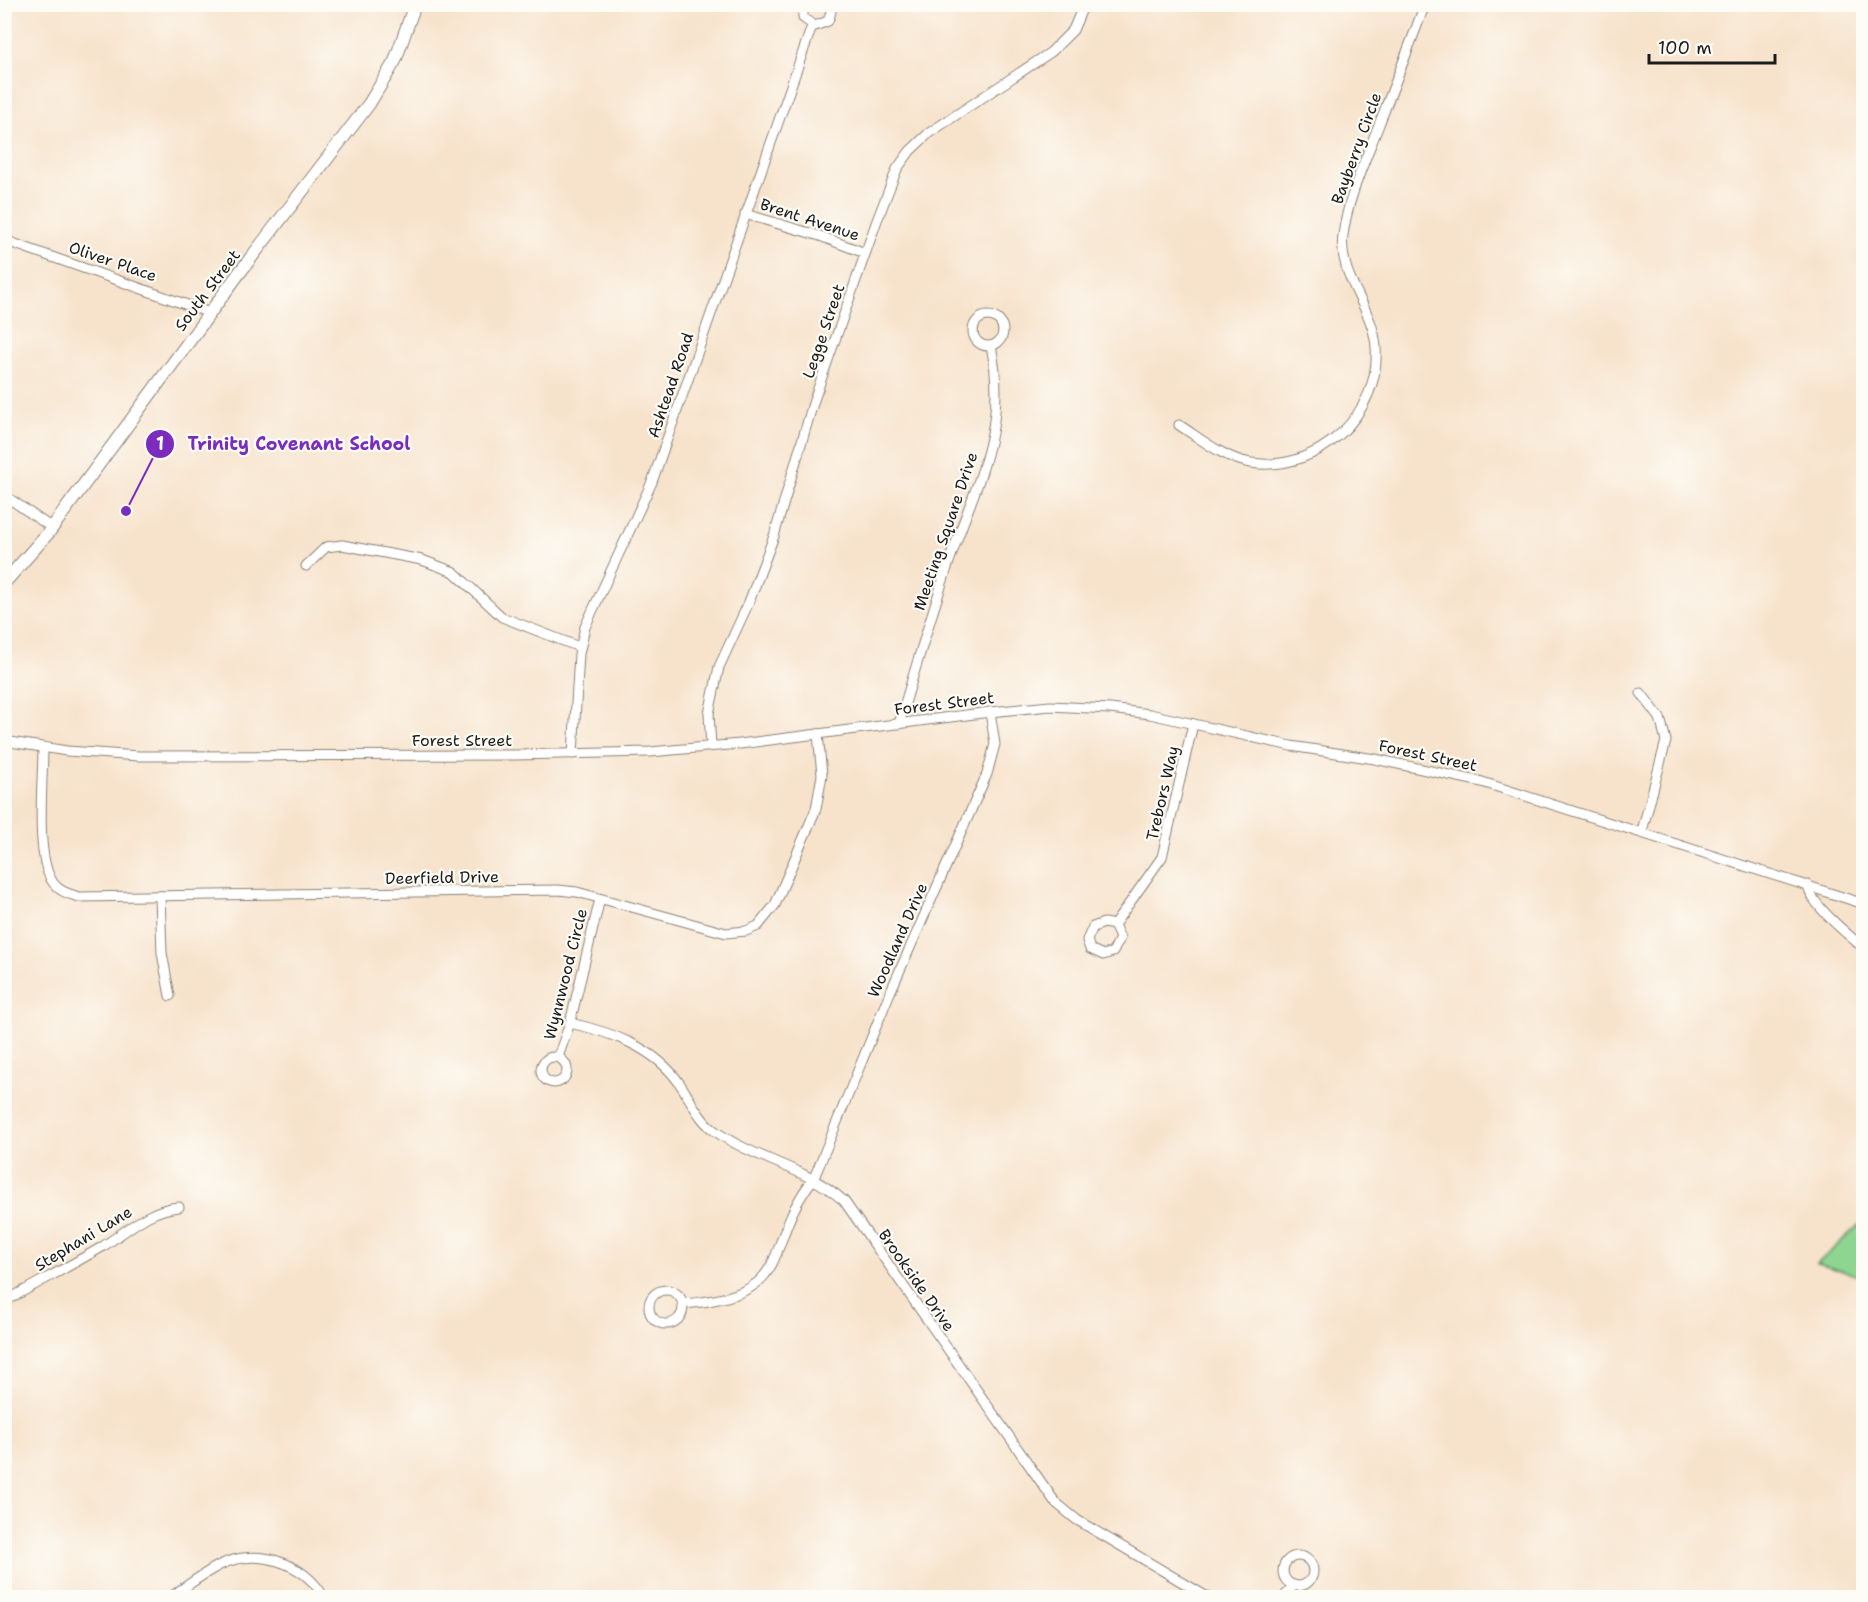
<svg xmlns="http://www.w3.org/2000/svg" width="1868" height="1602" font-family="'Shantell Sans',sans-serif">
<rect width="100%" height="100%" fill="#fdfcf7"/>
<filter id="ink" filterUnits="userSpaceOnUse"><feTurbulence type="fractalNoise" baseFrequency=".0167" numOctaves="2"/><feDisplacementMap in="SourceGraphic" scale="12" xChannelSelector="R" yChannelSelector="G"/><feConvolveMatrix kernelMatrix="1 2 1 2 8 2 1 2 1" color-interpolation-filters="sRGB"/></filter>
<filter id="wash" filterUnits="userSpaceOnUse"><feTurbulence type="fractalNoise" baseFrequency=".008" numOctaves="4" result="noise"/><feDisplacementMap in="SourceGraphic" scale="24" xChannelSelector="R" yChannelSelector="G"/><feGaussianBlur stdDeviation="1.35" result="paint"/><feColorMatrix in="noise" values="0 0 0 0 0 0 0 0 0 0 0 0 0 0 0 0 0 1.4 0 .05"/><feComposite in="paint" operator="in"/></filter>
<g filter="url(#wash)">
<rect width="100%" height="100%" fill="#f7e3cc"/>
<polygon fill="#8dd591" stroke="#547856" stroke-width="1.5" points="1863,1221 1863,1277 1817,1264"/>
</g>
<g filter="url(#ink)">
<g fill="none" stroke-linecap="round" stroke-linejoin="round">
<g stroke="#8a8074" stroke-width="11">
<g id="minor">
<polyline points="803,4 803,18 815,26 828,21 831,12 830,4"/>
<polyline points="745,214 820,236 865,253"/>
<polyline points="4,240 210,313"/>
<circle cx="988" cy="331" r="15"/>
<path d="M 1179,425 C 1201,439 1225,459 1251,463 C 1318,473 1381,414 1376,347 C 1373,306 1338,278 1343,235 C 1348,198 1364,163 1378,127 C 1394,86 1410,45 1425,4"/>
<polyline points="4,495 52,528"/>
<polyline points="306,566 326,547 342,545 422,560 454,572 502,617 579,647"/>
<polyline points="1641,693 1660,718 1666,741 1642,831"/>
<path d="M 899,724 C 915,669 931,616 949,562 C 975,485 1009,429 991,346"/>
<polyline points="4,741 67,751 139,756 514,755 650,752 740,744 990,712 1050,706 1110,709 1150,714 1291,746 1375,759 1482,782 1864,904"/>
<polyline points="711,746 709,714 719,667 749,602 774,536 814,400 876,223 897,169 910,151 929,133 1051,52 1073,30 1084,4"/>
<path d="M 43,748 C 43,781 35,855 52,881 C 58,891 69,894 79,897 L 558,890 L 577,892 L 726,933 L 746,931 L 758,926 L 775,905 L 816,809 L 822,775 L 818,734"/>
<polyline points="573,754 579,654 585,627 652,482 812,26"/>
<path d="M 1808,885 C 1809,903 1849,936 1864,948"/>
<polyline points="160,896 162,953 170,996"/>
<polyline points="1114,925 1120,938 1113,952 1103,955 1090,949 1087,940 1093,927 1104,923 1114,925 1162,857 1193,724"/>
<path d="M 570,1023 C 610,1032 655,1047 680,1084 C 691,1100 699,1120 715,1131 C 756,1160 806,1167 844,1201 L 1055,1502 L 1077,1520 L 1209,1598"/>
<circle cx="554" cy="1070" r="13"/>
<polyline points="558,1057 570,1023 600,899"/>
<circle cx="666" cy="1307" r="17"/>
<path d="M 4,1302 C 37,1283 70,1266 102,1247 C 127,1231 149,1209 179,1207"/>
<path d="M 683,1304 C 801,1295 759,1247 814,1178 L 889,995 L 987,774 L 995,744 L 990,712"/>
<circle cx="1298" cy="1571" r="15"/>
<path d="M 169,1598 C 186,1587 202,1574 220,1565 C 256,1547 305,1562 324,1598"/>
<polyline points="1283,1598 1294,1585"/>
</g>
</g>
<g stroke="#8a8074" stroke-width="14">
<polyline id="tertiary" points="4,583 49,532 237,276 369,104 395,61 415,4"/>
</g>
<use href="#minor" stroke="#fff" stroke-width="9"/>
<use href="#tertiary" stroke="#fff" stroke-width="12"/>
</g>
</g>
<g text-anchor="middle" stroke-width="4.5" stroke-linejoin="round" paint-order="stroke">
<g font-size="16" fill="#1c1c1c" stroke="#fdfcf7">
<text transform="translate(1356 148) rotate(-70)" y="6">Bayberry Circle</text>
<text transform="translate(810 219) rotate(18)" y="6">Brent Avenue</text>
<text transform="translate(113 261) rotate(19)" y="6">Oliver Place</text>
<text transform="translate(207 290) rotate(-53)" y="6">South Street</text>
<text transform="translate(823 331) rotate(-71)" y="6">Legge Street</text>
<text transform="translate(670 385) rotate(-71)" y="6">Ashtead Road</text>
<text transform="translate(945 531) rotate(-71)" y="6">Meeting Square Drive</text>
<text transform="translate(944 703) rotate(-7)" y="6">Forest Street</text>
<text x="462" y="746">Forest Street</text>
<text transform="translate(1428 755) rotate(12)" y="6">Forest Street</text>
<text transform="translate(1162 793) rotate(-77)" y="6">Trebors Way</text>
<text transform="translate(442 877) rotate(-1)" y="6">Deerfield Drive</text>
<text transform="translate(897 940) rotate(-66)" y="6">Woodland Drive</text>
<text transform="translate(565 974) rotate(-76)" y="6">Wynnwood Circle</text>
<text transform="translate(83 1238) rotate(-31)" y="6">Stephani Lane</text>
<text transform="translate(917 1280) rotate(55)" y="6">Brookside Drive</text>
</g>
</g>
<path fill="none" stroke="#7b2cbf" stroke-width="2" d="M126 511L160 444"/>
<g fill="#7b2cbf" stroke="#fdfcf7" stroke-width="2">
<circle cx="126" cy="511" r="6"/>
<circle cx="160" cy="444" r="15"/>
</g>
<g font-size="18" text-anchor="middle" font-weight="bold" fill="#fff">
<text x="160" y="450">1</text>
</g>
<g font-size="18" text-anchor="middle" font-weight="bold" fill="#7b2cbf" stroke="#fdfcf7" stroke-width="4.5" stroke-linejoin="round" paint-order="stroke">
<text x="299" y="450">Trinity Covenant School</text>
</g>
<rect width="1868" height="1602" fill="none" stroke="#fdfcf7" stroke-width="24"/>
<path d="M1649 54v9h126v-9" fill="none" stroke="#1c1c1c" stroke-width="3"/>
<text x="1658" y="54" font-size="18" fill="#1c1c1c" stroke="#fdfcf7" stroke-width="4.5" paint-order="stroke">100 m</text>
</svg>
